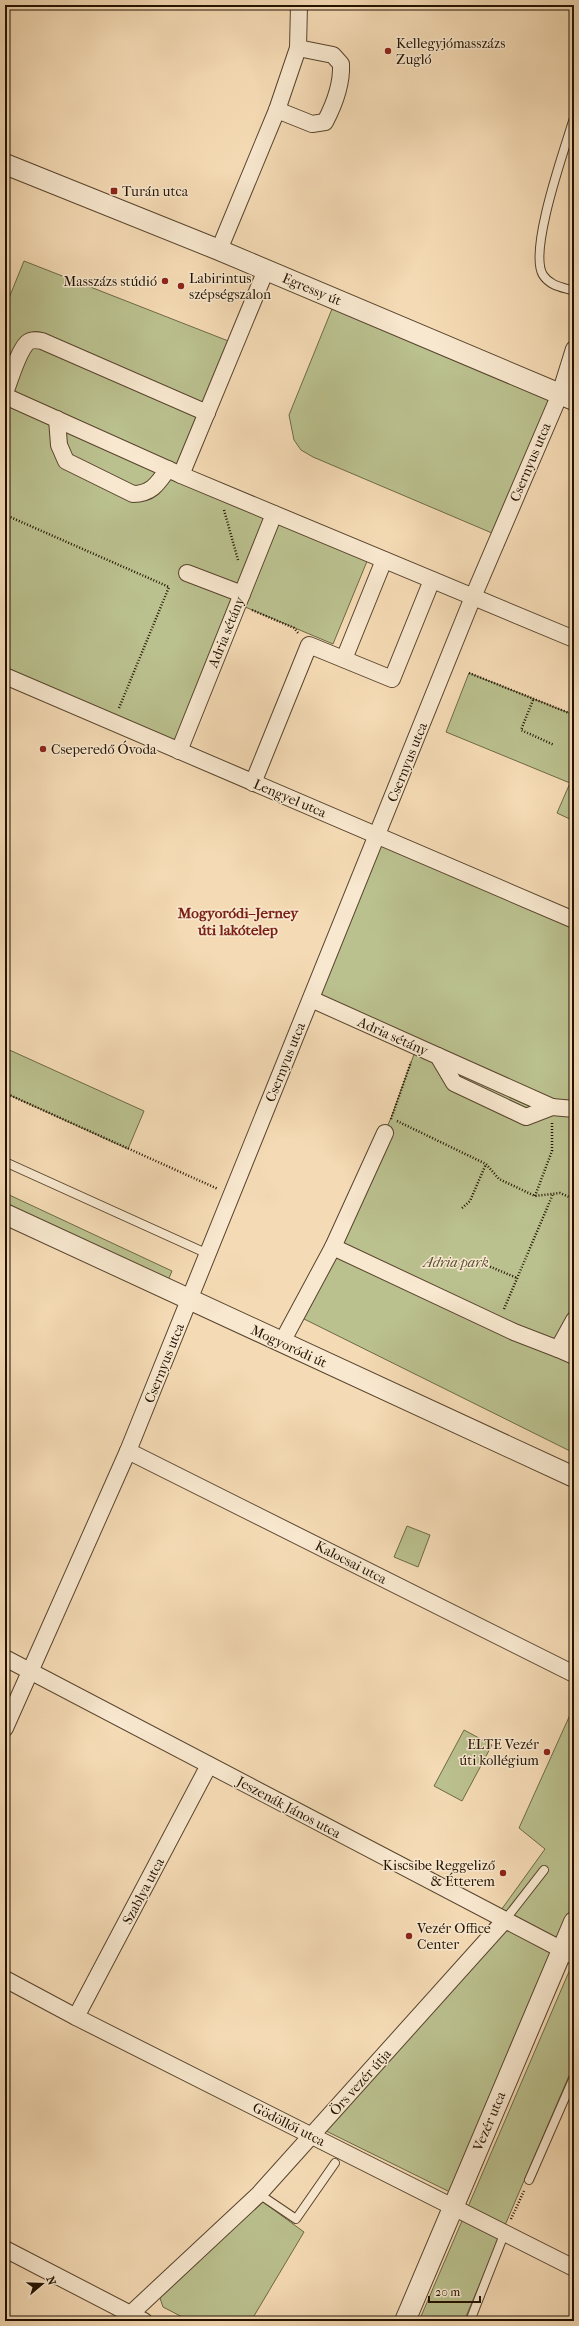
<svg xmlns="http://www.w3.org/2000/svg" width="579" height="2326" font-family="'IM FELL French Canon',serif">
<rect width="100%" height="100%" fill="#f5dbb5"/>
<filter id="stains"><feTurbulence type="fractalNoise" baseFrequency=".005" numOctaves="4"/><feColorMatrix values="0 0 0 0 .2 0 0 0 0 .09 0 0 0 0 .02 0 0 0 .5 -.17"/></filter>
<radialGradient id="worn" r=".72"><stop offset=".6" stop-color="#630" stop-opacity="0"/><stop offset="1" stop-color="#630" stop-opacity=".3"/></radialGradient>
<g fill="#bac08e" stroke="#6e6947">
<polygon points="24,261 236,344 182,474 370,554 333,644 238,604 179,751 5,676 5,308"/>
<polygon points="336,299 560,394 499,536 313,457 301,450 294,440 289,415"/>
<polygon points="469,673 574,715 574,821 557,813 570,783 446,732"/>
<polygon points="377,836 574,920 574,1453 296,1315 333,1247 391,1118 417,1046 311,999"/>
<polygon points="5,1048 144,1111 128,1149 5,1093"/>
<polygon points="5,1193 172,1271 166,1285 5,1210"/>
<polygon points="407,1526 430,1535 418,1567 394,1557"/>
<polygon points="574,1706 574,1907 456,2195 324,2130 504,1906 545,1849 519,1828"/>
<polygon points="464,1730 492,1745 462,1801 434,1786"/>
<polygon points="574,1960 574,2064 464,2321 419,2321"/>
<polygon points="263,2202 304,2232 251,2321 190,2321 163,2307 160,2298 163,2292"/>
</g>
<g fill="none" stroke-linecap="round" stroke-linejoin="round">
<g stroke="#58442d" stroke-width="10">
<g id="service">
<path d="M 574,118 C 565,148 528,251 543,275 C 550,286 562,287 574,291"/>
<polyline points="5,1162 208,1254"/>
<polyline points="505,1920 544,1870"/>
<polyline points="529,2180 574,2077"/>
<polyline points="259,2194 296,2219 335,2163"/>
<polyline points="470,2321 505,2232"/>
</g>
</g>
<g stroke="#58442d" stroke-width="18">
<g id="minor">
<path d="M 277,110 L 312,124 L 325,122 C 334,105 342,84 341,64 L 333,55 L 298,48"/>
<polyline points="219,250 277,110 298,48 299,5"/>
<path d="M 5,393 C 10,380 18,352 27,343 C 31,339 37,340 42,341 L 207,413"/>
<polyline points="5,396 181,475 574,639"/>
<path d="M 57,419 L 59,445 L 66,461 L 133,494 C 152,494 158,483 168,469"/>
<polyline points="181,475 266,270"/>
<polyline points="187,573 242,594"/>
<polyline points="344,659 384,560"/>
<polyline points="5,676 574,920"/>
<polyline points="179,751 274,514"/>
<polyline points="253,783 309,645 392,679 432,580"/>
<polyline points="311,999 438,1056 454,1083 526,1117 552,1107 574,1109"/>
<polyline points="438,1056 552,1107"/>
<polyline points="333,1247 514,1332 558,1349 574,1320"/>
<polyline points="282,1342 333,1247 385,1133"/>
<polyline points="558,1349 574,1356"/>
<polyline points="128,1451 574,1674"/>
<polyline points="5,1658 574,1956"/>
<polyline points="5,1728 128,1451 473,597 560,394 574,349"/>
<polyline points="5,1979 76,2017 574,2268"/>
<polyline points="76,2017 209,1765"/>
<polyline points="5,2249 144,2321"/>
<polyline points="123,2321 259,2194 505,1920"/>
</g>
</g>
<g stroke="#58442d" stroke-width="22">
<g id="tertiary">
<polyline points="5,164 219,250 574,400"/>
<polyline points="5,1214 574,1477"/>
<polyline points="405,2321 574,1922"/>
</g>
</g>
<g stroke="#231200" stroke-width="2.5" stroke-dasharray="1 2" stroke-linecap="butt">
<polyline points="224,510 238,560"/>
<polyline points="5,519 10,517 169,587 119,708"/>
<polyline points="252,610 294,628 299,634"/>
<polyline points="469,673 574,715"/>
<polyline points="533,700 521,730 554,745"/>
<polyline points="5,1093 218,1189"/>
<polyline points="391,1119 411,1062"/>
<polyline points="397,1121 486,1164 499,1179 535,1196 560,1193 574,1199"/>
<polyline points="535,1196 552,1151 552,1123"/>
<polyline points="462,1208 470,1201 486,1164"/>
<polyline points="479,1262 517,1278"/>
<polyline points="504,1309 553,1194"/>
<polyline points="511,2219 524,2191"/>
</g>
<use href="#service" stroke="#f8e8cf" stroke-width="8"/>
<use href="#minor" stroke="#f8e8cf" stroke-width="16"/>
<use href="#tertiary" stroke="#f8e8cf" stroke-width="20"/>
</g>
<g fill="#8f2418" stroke="#f8e8cf" stroke-width="1.5">
<circle cx="388" cy="51" r="4"/>
<rect x="110" y="187" width="8" height="8" rx="2"/>
<circle cx="165" cy="281" r="4"/>
<circle cx="181" cy="286" r="4"/>
<circle cx="43" cy="749" r="4"/>
<circle cx="547" cy="1752" r="4"/>
<circle cx="503" cy="1873" r="4"/>
<circle cx="409" cy="1936" r="4"/>
</g>
<g text-anchor="middle" stroke-width="3" stroke-linejoin="round" paint-order="stroke">
<g font-size="14" fill="#231200" stroke="#f8e8cf" text-anchor="start">
<text x="396" y="48">Kellegyjómasszázs<tspan x="396" dy="16">Zugló</tspan></text>
<text x="122" y="196">Turán utca</text>
<text x="189" y="283">Labirintus<tspan x="189" dy="16">szépségszalon</tspan></text>
<text x="157" y="286" text-anchor="end">Masszázs stúdió</text>
<text x="51" y="754">Cseperedő Óvoda</text>
<text x="539" y="1749" text-anchor="end">ELTE Vezér<tspan x="539" dy="16">úti kollégium</tspan></text>
<text x="495" y="1870" text-anchor="end">Kiscsibe Reggeliző<tspan x="495" dy="16">&amp; Étterem</tspan></text>
<text x="417" y="1933">Vezér Office<tspan x="417" dy="16">Center</tspan></text>
</g>
<g font-size="14" fill="#231200" stroke="#f8e8cf">
<text transform="translate(312 289) rotate(23)" y="5">Egressy út</text>
<text transform="translate(530 462) rotate(-67)" y="5">Csernyus utca</text>
<text transform="translate(226 632) rotate(-68)" y="5">Adria sétány</text>
<text transform="translate(407 762) rotate(-68)" y="5">Csernyus utca</text>
<text transform="translate(290 798) rotate(23)" y="5">Lengyel utca</text>
<text transform="translate(393 1036) rotate(24)" y="5">Adria sétány</text>
<text transform="translate(285 1062) rotate(-68)" y="5">Csernyus utca</text>
<text transform="translate(289 1346) rotate(25)" y="5">Mogyoródi út</text>
<text transform="translate(164 1363) rotate(-68)" y="5">Csernyus utca</text>
<text transform="translate(351 1562) rotate(27)" y="5">Kalocsai utca</text>
<text transform="translate(289 1807) rotate(28)" y="5">Jeszenák János utca</text>
<text transform="translate(143 1891) rotate(-62)" y="5">Szablya utca</text>
<text transform="translate(360 2082) rotate(-48)" y="5">Örs vezér útja</text>
<text transform="translate(489 2121) rotate(-67)" y="5">Vezér utca</text>
<text transform="translate(289 2124) rotate(27)" y="5">Gödöllői utca</text>
</g>
<g font-size="14" font-style="italic" fill="#584f32" stroke="#f8e8cf">
<text x="456" y="1267">Adria park</text>
</g>
<g font-size="15" font-weight="bold" fill="#7a1f14" stroke="#f8e8cf">
<text x="238" y="918">Mogyoródi–Jerney<tspan x="238" dy="17">úti lakótelep</tspan></text>
</g>
</g>
<rect width="579" height="2326" fill="none" stroke="#f5dbb5" stroke-width="20"/>
<rect x="6" y="6" width="567" height="2314" fill="none" stroke="#231200" stroke-width="2"/>
<rect x="10" y="10" width="559" height="2306" fill="none" stroke="#231200"/>
<g transform="translate(42 2284) rotate(71)" stroke="#f8e8cf" stroke-width="3" paint-order="stroke">
<path d="M0-3L7 15L0 10L-7 15Z" fill="#231200"/>
<text y="-6" font-size="11" font-weight="bold" text-anchor="middle" fill="#231200">N</text>
</g>
<path d="M429 2296v6h51v-6" fill="none" stroke="#231200" stroke-width="2"/>
<text x="435" y="2296" font-size="12" fill="#231200" stroke="#f8e8cf" stroke-width="3" paint-order="stroke">20 m</text>
<rect width="100%" height="100%" filter="url(#stains)"/>
<rect width="100%" height="100%" fill="url(#worn)"/>
</svg>
